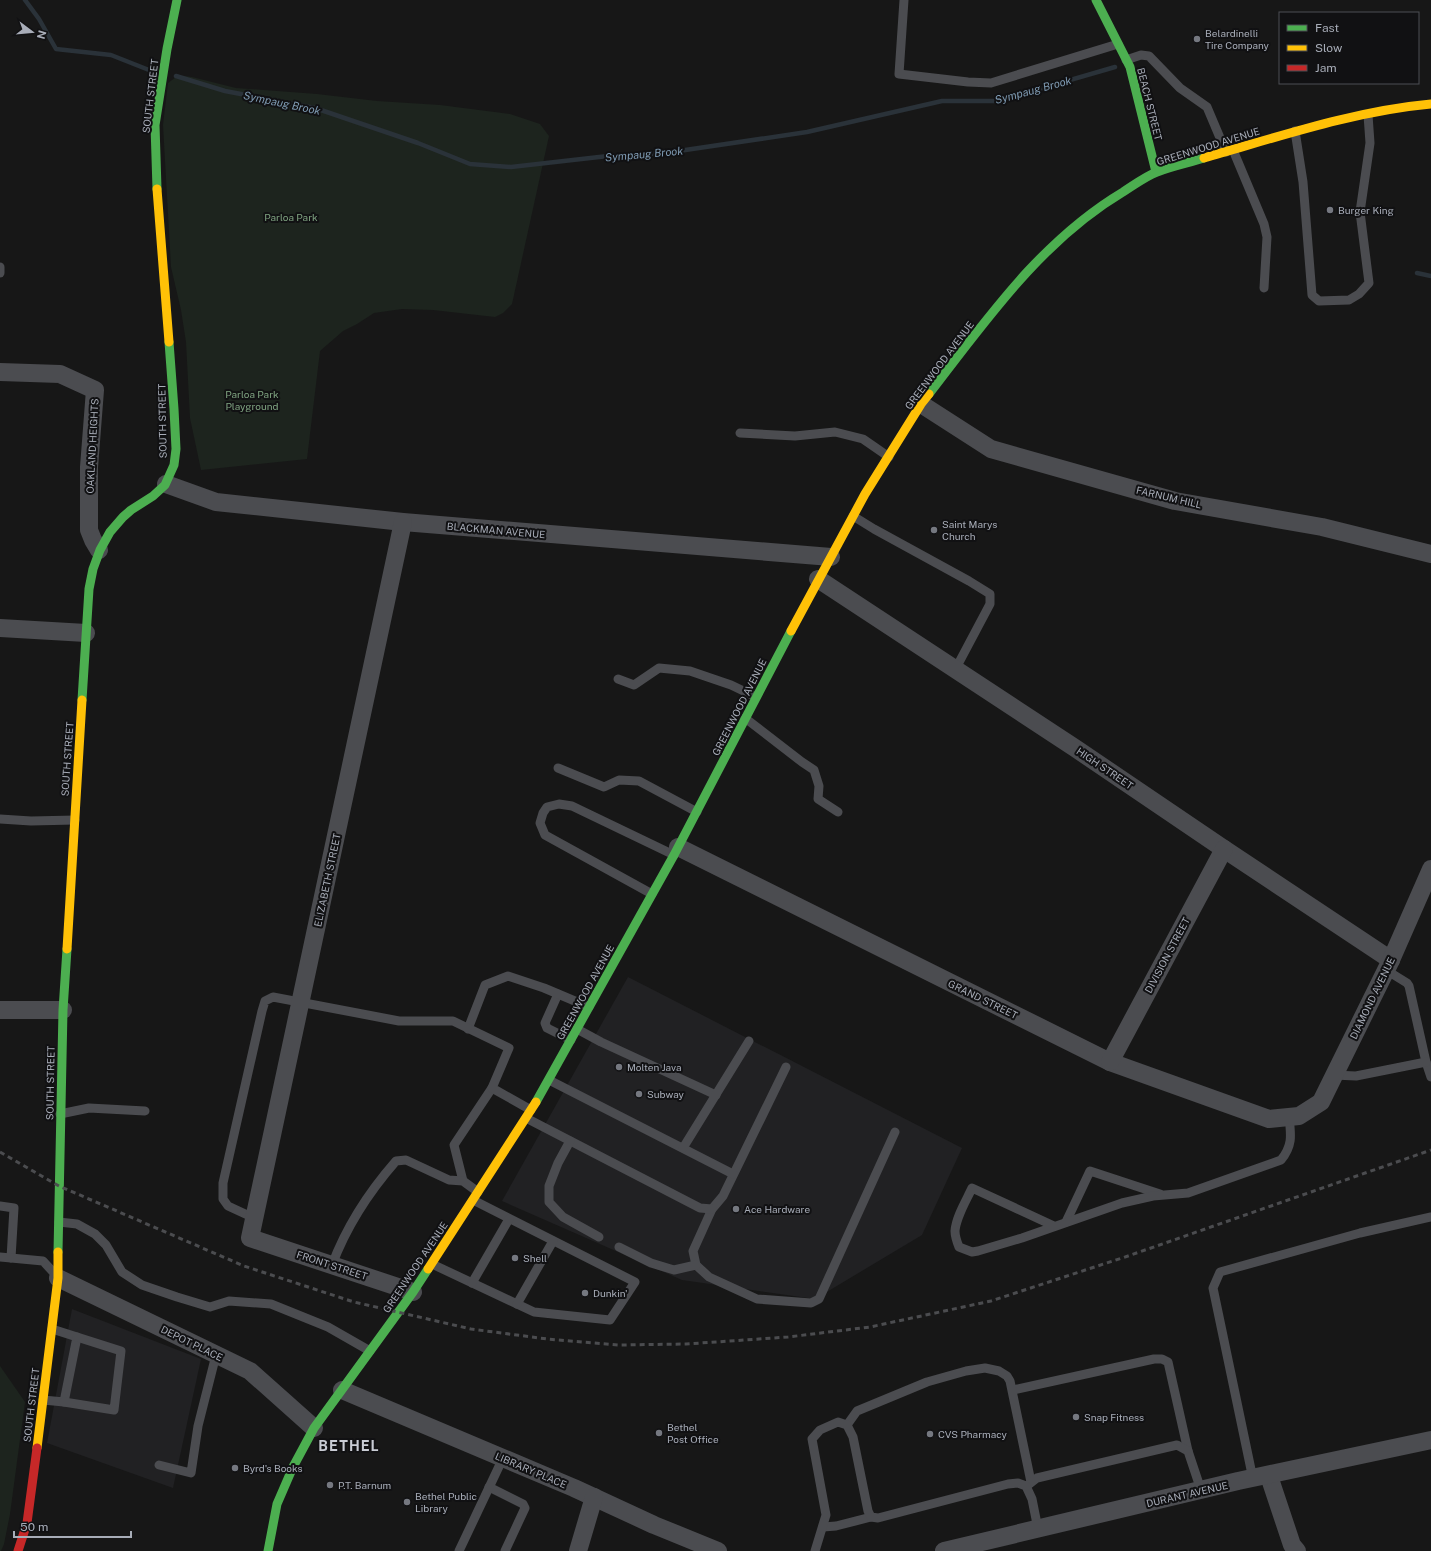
<svg xmlns="http://www.w3.org/2000/svg" width="1431" height="1551" font-family="'Public Sans',sans-serif">
<rect width="100%" height="100%" fill="#171717"/>
<g fill="#212123">
<polygon points="628,977 962,1148 922,1235 815,1299 682,1280 502,1201"/>
<polygon points="72,1309 201,1359 173,1488 47,1443"/>
</g>
<g fill="#1d241e">
<polygon points="184,76 192,77 236,88 317,94 377,101 440,105 510,114 540,124 549,136 512,304 503,313 495,317 433,310 402,309 374,313 357,324 343,331 320,351 307,459 201,470 190,418 186,342 181,310 171,267 163,125 168,83 176,77"/>
<polygon points="0,1366 25,1402 10,1514 4,1544 1,1551 0,1551"/>
</g>
<g fill="none" stroke-linecap="round" stroke-linejoin="round">
<g stroke="#2a3239" stroke-width="4.5">
<polyline points="25,0 39,19 56,49 111,55 149,70"/>
<polyline points="176,76 225,91 315,108 418,143 470,164 511,167 608,156 665,153 807,132 942,101 998,101 1115,67"/>
<polyline points="1417,273 1431,276"/>
</g>
<g stroke="#4b4c50" stroke-width="9">
<polyline points="904,0 899,74 968,82 991,83 1118,44"/>
<polyline points="1126,60 1141,55 1149,56 1180,88 1207,107 1226,152"/>
<polyline points="1295,131 1303,182 1312,295 1319,301 1349,300 1359,294 1369,283 1360,212 1370,143 1368,115"/>
<polyline points="1233,150 1264,224 1267,237 1264,288"/>
<polyline points="0,273 0,267"/>
<polyline points="740,433 795,436 835,432 863,439 889,457"/>
<polyline points="853,516 874,529 969,581 990,594 990,604 955,670"/>
<polyline points="618,679 634,685 659,668 690,671 731,685 756,697"/>
<polyline points="745,718 802,762 814,770 819,786 818,799 838,812"/>
<polyline points="558,768 604,787 619,780 639,781 697,812"/>
<polyline points="0,819 31,821 75,820"/>
<polyline points="652,894 545,835 540,823 543,813 547,807 559,804 572,806 674,855"/>
<polyline points="1386,970 1407,983 1409,986 1426,1062 1431,1077"/>
<polyline points="558,994 545,1023 547,1028 571,1040"/>
<polyline points="468,1029 485,985 508,976 544,988 589,1007"/>
<polyline points="577,1029 601,1042 716,1095"/>
<polyline points="786,1067 723,1196 712,1209 693,1251 696,1265 709,1277 757,1299 811,1303 819,1299 895,1132"/>
<polyline points="1334,1075 1356,1076 1426,1062"/>
<polyline points="549,1080 733,1174"/>
<polyline points="60,1114 89,1108 145,1111"/>
<polyline points="526,1118 700,1208 712,1209"/>
<polyline points="570,1141 558,1163 549,1186 549,1202 563,1217 599,1237"/>
<polyline points="683,1148 749,1041"/>
<polyline points="463,1181 454,1145 492,1088"/>
<polyline points="0,1206 14,1208 11,1258"/>
<polyline points="254,1218 228,1206 223,1199 223,1183 262,1011 265,1001 273,997 399,1021 453,1021 509,1048 492,1088 531,1110"/>
<polyline points="59,1222 77,1224 95,1234 106,1245 122,1272 142,1285 177,1297 210,1307 229,1301 271,1304 328,1327 370,1351"/>
<polyline points="1066,1222 1090,1171 1160,1194"/>
<path d="M 1054,1226 L 972,1188 C 966,1201 956,1217 955,1231 C 955,1237 957,1242 959,1247 L 972,1252 L 978,1251 L 1022,1238 L 1122,1203 L 1153,1196 L 1188,1193 L 1281,1160 C 1293,1145 1291,1135 1289,1117"/>
<polyline points="619,1247 651,1263 674,1270 696,1265"/>
<polyline points="0,1257 43,1261 55,1274"/>
<polyline points="432,1264 534,1312 610,1320 635,1282 473,1200"/>
<path d="M 332,1265 C 347,1225 368,1193 396,1161 L 406,1160 L 449,1180 L 463,1181 L 478,1192"/>
<polyline points="472,1283 509,1219"/>
<polyline points="517,1304 553,1241"/>
<polyline points="1013,1390 1154,1359 1162,1359 1168,1362 1188,1451"/>
<polyline points="43,1400 64,1402 77,1337 52,1329"/>
<polyline points="64,1402 114,1410 121,1351 77,1337"/>
<polyline points="847,1425 857,1411 927,1382 966,1371 985,1368 999,1371 1007,1376 1010,1381 1031,1482"/>
<polyline points="159,1465 191,1473 198,1426 216,1355"/>
<polyline points="1253,1479 1213,1288 1220,1272 1360,1233 1431,1217"/>
<polyline points="1028,1485 1037,1478 1177,1445 1188,1451 1201,1490"/>
<polyline points="489,1487 523,1504 525,1508 505,1551"/>
<polyline points="823,1527 836,1526 871,1517"/>
<polyline points="459,1551 503,1458"/>
<polyline points="815,1551 826,1515 812,1439 820,1430 838,1422 847,1425 853,1437 868,1511 871,1517 878,1518 1008,1484 1018,1483 1026,1486 1032,1499 1038,1529"/>
</g>
<g stroke="#4b4c50" stroke-width="18">
<polyline points="0,372 60,374 95,390 89,467 89,530 93,540 99,550"/>
<polyline points="921,404 991,449 1175,501 1322,527 1431,554"/>
<polyline points="166,484 216,502 403,522 831,557"/>
<polyline points="403,522 250,1238 413,1292"/>
<polyline points="818,579 1075,748 1224,849 1391,960"/>
<polyline points="0,628 86,633"/>
<polyline points="678,847 1110,1062 1269,1119 1299,1116 1321,1102 1391,960 1431,869"/>
<polyline points="0,1010 63,1010"/>
<polyline points="1110,1062 1224,849"/>
<polyline points="58,1278 250,1371 314,1428"/>
<polyline points="342,1390 574,1488 654,1525 718,1551"/>
<polyline points="1269,1476 1292,1545 1297,1551"/>
<polyline points="578,1551 594,1497"/>
<polyline points="944,1551 1238,1481 1431,1440"/>
</g>
<g stroke="#4caf50" stroke-width="9">
<polyline points="1096,0 1130,67 1156,172"/>
<polyline points="157,189 155,125 167,49 177,0"/>
<path d="M 929,394 C 987,319 1041,241 1123,192 C 1134,185 1146,176 1157,172 C 1172,166 1188,163 1204,158"/>
<polyline points="82,700 89,589 93,569 100,550 110,532 123,517 131,510 153,496 165,485 174,465 176,449 174,409 169,342"/>
<polyline points="536,1102 674,855 791,631"/>
<polyline points="58,1252 63,1010 67,949"/>
<polyline points="268,1551 277,1504 293,1467 314,1428 413,1292 428,1269"/>
</g>
<g stroke="#ffc107" stroke-width="9">
<path d="M 1204,158 C 1278,137 1354,111 1431,104"/>
<polyline points="157,189 169,342"/>
<polyline points="791,631 865,494 921,404 929,394"/>
<polyline points="67,949 82,700"/>
<polyline points="428,1269 536,1102"/>
<polyline points="37,1448 58,1278 58,1252"/>
</g>
<polyline stroke="#c62828" stroke-width="9" points="18,1551 27,1523 37,1448"/>
<polyline stroke="#4b4c4f" stroke-width="3" stroke-dasharray="5 4" stroke-linecap="butt" points="0,1152 59,1186 244,1266 354,1302 471,1329 547,1339 619,1345 686,1344 788,1337 870,1327 991,1301 1128,1256 1431,1150"/>
</g>
<g fill="#757880" stroke="#111113" stroke-width="1.5">
<circle cx="1197" cy="39" r="4"/>
<circle cx="1330" cy="210" r="4"/>
<circle cx="934" cy="530" r="4"/>
<circle cx="619" cy="1067" r="4"/>
<circle cx="639" cy="1094" r="4"/>
<circle cx="736" cy="1209" r="4"/>
<circle cx="515" cy="1258" r="4"/>
<circle cx="585" cy="1293" r="4"/>
<circle cx="1076" cy="1417" r="4"/>
<circle cx="659" cy="1433" r="4"/>
<circle cx="930" cy="1434" r="4"/>
<circle cx="235" cy="1468" r="4"/>
<circle cx="330" cy="1485" r="4"/>
<circle cx="407" cy="1502" r="4"/>
</g>
<g text-anchor="middle" stroke-width="4" stroke-linejoin="round" paint-order="stroke">
<g font-size="10" fill="#a8adb8" stroke="#111113" text-anchor="start">
<text x="1205" y="37">Belardinelli<tspan x="1205" dy="12">Tire Company</tspan></text>
<text x="1338" y="214">Burger King</text>
<text x="942" y="528">Saint Marys<tspan x="942" dy="12">Church</tspan></text>
<text x="627" y="1071">Molten Java</text>
<text x="647" y="1098">Subway</text>
<text x="744" y="1213">Ace Hardware</text>
<text x="523" y="1262">Shell</text>
<text x="593" y="1297">Dunkin'</text>
<text x="1084" y="1421">Snap Fitness</text>
<text x="667" y="1431">Bethel<tspan x="667" dy="12">Post Office</tspan></text>
<text x="938" y="1438">CVS Pharmacy</text>
<text x="243" y="1472">Byrd's Books</text>
<text x="338" y="1489">P.T. Barnum</text>
<text x="415" y="1500">Bethel Public<tspan x="415" dy="12">Library</tspan></text>
</g>
<g font-size="10" fill="#a8adb8" stroke="#111113">
<text transform="translate(150 96) rotate(-83)" y="4">SOUTH STREET</text>
<text transform="translate(1150 104) rotate(76)" y="4">BEACH STREET</text>
<text transform="translate(1208 146) rotate(-17)" y="4">GREENWOOD AVENUE</text>
<text transform="translate(939 365) rotate(-53)" y="4">GREENWOOD AVENUE</text>
<text transform="translate(162 421) rotate(-91)" y="4">SOUTH STREET</text>
<text transform="translate(92 446) rotate(-87)" y="4">OAKLAND HEIGHTS</text>
<text transform="translate(1169 497) rotate(13)" y="4">FARNUM HILL</text>
<text transform="translate(496 530) rotate(5)" y="4">BLACKMAN AVENUE</text>
<text transform="translate(739 707) rotate(-63)" y="4">GREENWOOD AVENUE</text>
<text transform="translate(67 759) rotate(-86)" y="4">SOUTH STREET</text>
<text transform="translate(1105 768) rotate(34)" y="4">HIGH STREET</text>
<text transform="translate(327 880) rotate(-78)" y="4">ELIZABETH STREET</text>
<text transform="translate(1167 955) rotate(-62)" y="4">DIVISION STREET</text>
<text transform="translate(585 992) rotate(-61)" y="4">GREENWOOD AVENUE</text>
<text transform="translate(1372 998) rotate(-64)" y="4">DIAMOND AVENUE</text>
<text transform="translate(983 999) rotate(26)" y="4">GRAND STREET</text>
<text transform="translate(50 1083) rotate(-89)" y="4">SOUTH STREET</text>
<text transform="translate(332 1265) rotate(18)" y="4">FRONT STREET</text>
<text transform="translate(415 1267) rotate(-56)" y="4">GREENWOOD AVENUE</text>
<text transform="translate(192 1343) rotate(26)" y="4">DEPOT PLACE</text>
<text transform="translate(31 1405) rotate(-83)" y="4">SOUTH STREET</text>
<text transform="translate(531 1470) rotate(23)" y="4">LIBRARY PLACE</text>
<text transform="translate(1187 1494) rotate(-13)" y="4">DURANT AVENUE</text>
</g>
<g font-size="10" fill="#7fa381" stroke="#111113">
<text x="291" y="221">Parloa Park</text>
<text x="252" y="398">Parloa Park<tspan x="252" dy="12">Playground</tspan></text>
</g>
<g font-size="11" font-style="italic" fill="#7f9bb3" stroke="#111113">
<text transform="translate(1033 90) rotate(-15)" y="4">Sympaug Brook</text>
<text transform="translate(282 103) rotate(12)" y="4">Sympaug Brook</text>
<text transform="translate(644 154) rotate(-5)" y="4">Sympaug Brook</text>
</g>
<g font-size="14" font-weight="bold" letter-spacing="1" fill="#c9ccd4" stroke="#111113">
<text x="349" y="1451">BETHEL</text>
</g>
</g>
<rect x="1279" y="12" width="140" height="72" fill="#111113" stroke="#4d4f55"/>
<rect x="1287" y="25" width="20" height="6" fill="#4caf50" stroke="#4d4f55"/>
<text x="1315" y="32" font-size="12" fill="#a8adb8">Fast</text>
<rect x="1287" y="45" width="20" height="6" fill="#ffc107" stroke="#4d4f55"/>
<text x="1315" y="52" font-size="12" fill="#a8adb8">Slow</text>
<rect x="1287" y="65" width="20" height="6" fill="#c62828" stroke="#4d4f55"/>
<text x="1315" y="72" font-size="12" fill="#a8adb8">Jam</text>
<g transform="translate(32 32) rotate(106)" stroke="#111113" stroke-width="3" paint-order="stroke">
<path d="M0-3L7 15L0 10L-7 15Z" fill="#a8adb8"/>
<text y="-6" font-size="11" font-weight="bold" text-anchor="middle" fill="#a8adb8">N</text>
</g>
<path d="M14 1531v6h117v-6" fill="none" stroke="#a8adb8" stroke-width="2"/>
<text x="20" y="1531" font-size="12" fill="#a8adb8" stroke="#111113" stroke-width="3" paint-order="stroke">50 m</text>
</svg>
